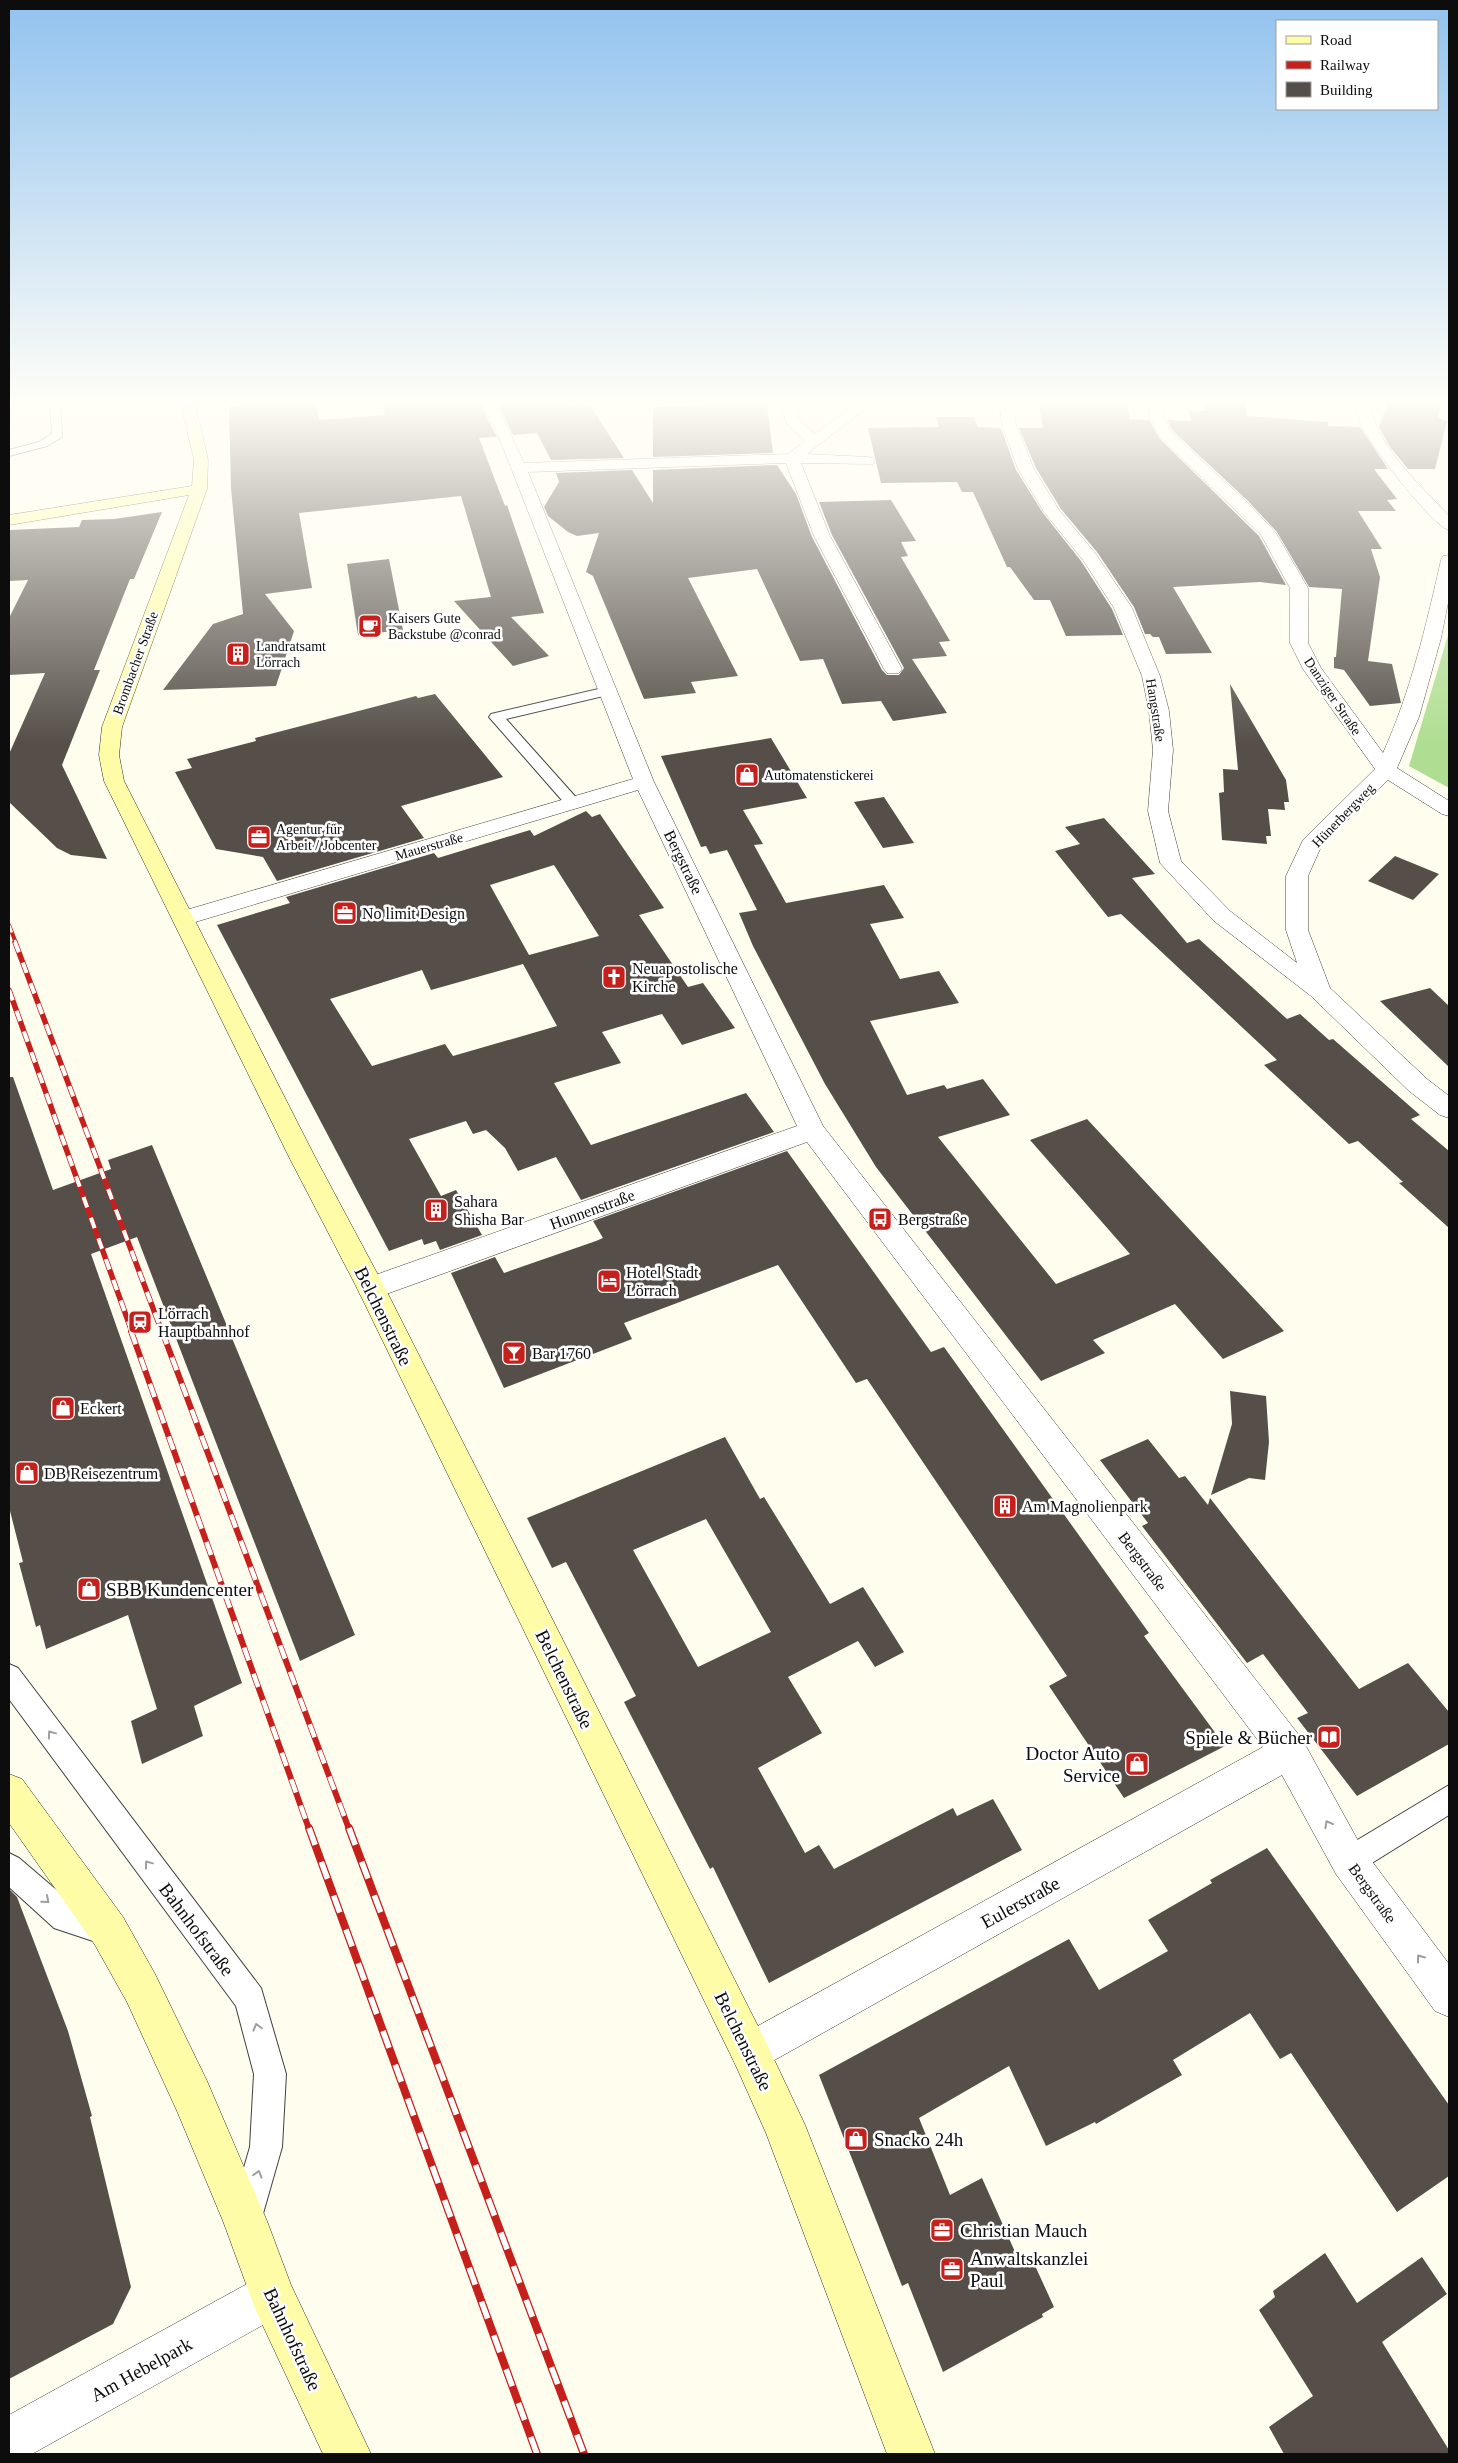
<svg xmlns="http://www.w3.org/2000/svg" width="1458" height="2463" font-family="'Times New Roman',serif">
<rect width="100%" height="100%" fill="#fffded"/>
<polygon fill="#afde92" points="1449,632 1449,788 1409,766"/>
<g fill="#564f49" fill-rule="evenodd">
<polygon points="315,399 319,420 385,415 381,399 478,399 497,437 479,438 505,506 507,505 544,613 511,617 549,656 513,666 454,601 491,597 461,496 299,513 312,588 265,594 294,631 276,686 163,690 213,624 243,614 231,488 229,407"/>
<polygon points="496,399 569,399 573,406 589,404 624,458 551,460 537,433 513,435"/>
<polygon points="766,399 773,453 653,457 653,407 712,406 711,400"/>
<polygon points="1038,399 1126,401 1130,419 1149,420 1160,439 1259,536 1286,585 1260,582 1173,587 1212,653 1166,654 1159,637 1153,637 1150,634 1145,634 1134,607 1097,552 1061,509 1036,468 1019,428 1043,428"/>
<polygon points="1206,399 1246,399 1247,416 1328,422 1328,426 1360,427 1388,469 1374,469 1397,499 1387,500 1396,511 1358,511 1382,549 1371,549 1380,577 1368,661 1392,664 1401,703 1370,706 1344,670 1334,668 1334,657 1336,657 1342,589 1309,587 1277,532 1248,501 1174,432 1167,420 1191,421 1189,411 1205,411"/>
<polygon points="1389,399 1441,406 1438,418 1447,421 1435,469 1408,469 1390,447 1379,427"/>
<polygon points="936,417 974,417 978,427 1001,428 1016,470 1043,513 1081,561 1112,609 1123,635 1066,636 1050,600 1034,600 1010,567 1007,567 973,492 962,492 957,482 881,483 868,428 939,427"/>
<polygon points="777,465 796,494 812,537 882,670 887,675 899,675 904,668 832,535 819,502 891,500 916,541 901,542 908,556 901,557 950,641 939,642 947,656 912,659 947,713 893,721 881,701 842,704 823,659 800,661 757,569 688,578 738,676 691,682 696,693 644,699 593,576 586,572 599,533 577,536 568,532 548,516 544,507 559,482 556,473 632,470 653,503 653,470"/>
<polygon points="162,512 134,579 130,579 94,670 100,670 62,765 107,859 71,855 57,848 9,802 9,754 45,673 9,675 9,618 28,580 9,581 9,530 79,527 82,520 114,519"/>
<polygon points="389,559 403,630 358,635 347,564"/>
<polygon points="1230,684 1286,780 1289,802 1284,802 1285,810 1268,809 1271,836 1266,836 1267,844 1222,840 1219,793 1224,792 1223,769 1238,770"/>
<polygon points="435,694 503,777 401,806 424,838 277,881 263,857 216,849 175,772 192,768 187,759 256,741 255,738 416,696 418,698"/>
<polygon points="771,738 807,798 743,810 763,844 754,845 786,903 884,885 904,918 870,924 900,979 939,971 959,1003 870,1021 907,1095 944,1085 947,1089 983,1079 1010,1115 938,1137 1056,1284 1130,1254 1030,1140 1087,1119 1284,1331 1223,1359 1175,1304 1093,1340 1105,1353 1041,1381 876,1167 825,1084 753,946 739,913 757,910 727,850 710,854 706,846 701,847 661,756"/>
<polygon points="884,797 914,843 883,848 854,802"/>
<path d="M 586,811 L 592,817 L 600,814 L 664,908 L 639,915 L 688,987 L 703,983 L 735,1028 L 682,1045 L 662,1014 L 602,1032 L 621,1063 L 554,1083 L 591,1145 L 746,1093 L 774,1132 L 581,1200 L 556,1157 L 518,1171 L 505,1148 L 486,1130 L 473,1134 L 466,1121 L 409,1139 L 441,1196 L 456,1190 L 482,1235 L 440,1250 L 436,1241 L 424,1245 L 422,1239 L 389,1251 L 217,925 L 290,903 L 286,897 L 434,853 L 438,858 L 530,830 L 534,836 ZM 554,865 L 599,936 L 529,955 L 490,885 ZM 523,964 L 557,1026 L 453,1056 L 445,1044 L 372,1066 L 330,999 L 422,970 L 431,990 Z"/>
<polygon points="1104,818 1155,874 1132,878 1187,943 1199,939 1287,1019 1300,1014 1329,1040 1333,1039 1420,1115 1411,1119 1449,1151 1449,1228 1399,1183 1403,1182 1358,1141 1349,1144 1264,1065 1277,1060 1121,914 1108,917 1055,851 1080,844 1065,827"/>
<polygon points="1395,856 1439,874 1413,900 1368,881"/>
<polygon points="1430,988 1449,1006 1449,1067 1380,1001"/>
<polygon points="9,1077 13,1077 53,1190 111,1169 108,1160 152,1145 355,1635 300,1661 137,1237 91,1254 242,1683 194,1706 203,1736 142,1764 131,1721 157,1709 128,1615 46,1649 40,1625 36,1627 19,1563 23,1562 9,1507"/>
<polygon points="787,1151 931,1352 944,1347 1149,1633 1144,1636 1225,1746 1124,1798 1049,1686 1067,1676 867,1379 856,1383 778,1265 624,1323 632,1339 504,1388 451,1273 495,1257 504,1273 596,1241 603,1238 593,1221"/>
<polygon points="1230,1391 1266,1396 1269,1442 1265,1480 1249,1478 1211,1495 1232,1424"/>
<path d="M 725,1437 L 760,1499 L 764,1497 L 830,1604 L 863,1587 L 904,1652 L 875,1667 L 858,1641 L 788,1677 L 822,1733 L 758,1768 L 805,1853 L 819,1845 L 834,1869 L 953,1808 L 957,1816 L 993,1799 L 1022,1850 L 769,1983 L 713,1867 L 710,1869 L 624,1702 L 636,1696 L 566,1562 L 552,1568 L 527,1518 ZM 706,1519 L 771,1632 L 698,1667 L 633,1550 Z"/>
<polygon points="1148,1439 1179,1478 1185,1476 1208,1505 1210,1498 1359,1689 1408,1663 1449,1712 1449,1744 1357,1796 1297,1718 1308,1713 1263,1654 1247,1663 1142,1526 1148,1523 1100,1460"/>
<polygon points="1267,1848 1449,2105 1449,2176 1397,2212 1291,2053 1280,2059 1250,2013 1173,2060 1182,2075 1096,2124 1095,2122 1046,2146 1009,2066 919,2118 950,2195 982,2178 1020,2263 1031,2257 1054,2307 1042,2314 1043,2317 943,2372 908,2283 902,2286 819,2075 1069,1939 1099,1990 1168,1951 1148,1920 1212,1883 1210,1880"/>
<polygon points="9,1889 17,1897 68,2031 92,2116 90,2117 131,2287 113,2324 9,2379"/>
<polygon points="1325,2253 1357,2303 1422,2257 1447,2294 1382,2342 1449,2450 1449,2454 1284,2454 1269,2427 1313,2396 1259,2310 1275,2297 1273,2291"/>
</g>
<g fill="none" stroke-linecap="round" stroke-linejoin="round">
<g stroke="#404040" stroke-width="2">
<g id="service">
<polygon points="50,399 60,399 62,437 47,446 9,456 9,450 39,442 52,434"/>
<polygon points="607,687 612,688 614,691 612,694 506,719 581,803 573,808 567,806 489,717 491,714"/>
<polygon points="9,1664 18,1668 261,1988 286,2074 282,2147 258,2231 246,2236 234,2231 229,2219 250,2147 254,2074 236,2006 9,1699"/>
<polygon points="1449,1785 1449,1815 1359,1871 1349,1876 1339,1871 1334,1861 1339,1851"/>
<polygon points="9,1853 19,1858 74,1905 116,1919 120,1930 116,1941 105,1945 54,1928 9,1887"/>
</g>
</g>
<g stroke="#404040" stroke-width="1">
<g id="minor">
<polygon points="182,399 209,399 207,402 183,404"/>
<polygon points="480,399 494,399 524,463 788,454 805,441 787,424 778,399 792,399 800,421 815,434 862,399 878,399 807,454 868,457 873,458 875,461 873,464 801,463 830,536 902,669 899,673 887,673 884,669 814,536 786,463 528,472 654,782 823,1126 1302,1739 1362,1848 1449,1964 1449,2017 1435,2011 1336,1874 1282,1775 764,2066 750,2072 736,2066 730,2052 736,2038 1263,1747 807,1142 381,1296 371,1299 361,1296 357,1288 361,1280 797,1126 638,790 192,923 184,925 176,923 173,918 176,913 633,779 497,432"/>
<path d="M 999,399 L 1013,399 L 1016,425 L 1034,469 L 1059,510 L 1095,553 L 1132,608 L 1160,676 L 1169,711 L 1173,750 L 1168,811 L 1181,861 L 1230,911 L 1297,963 L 1286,930 L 1286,876 L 1303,840 L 1375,769 L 1303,669 L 1290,643 L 1290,588 L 1261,535 L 1161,438 L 1150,418 L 1147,399 L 1161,399 L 1164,418 L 1172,433 L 1247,502 L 1276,533 L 1308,588 L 1308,643 L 1321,668 L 1383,753 C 1411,691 1426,626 1441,560 L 1443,556 L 1449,555 L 1449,598 L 1441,638 L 1419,717 L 1397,768 L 1449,801 L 1449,816 L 1442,814 L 1388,780 L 1321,847 L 1308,876 L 1308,930 L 1330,988 L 1427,1079 L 1449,1096 L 1449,1118 L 1440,1115 L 1409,1091 L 1311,996 L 1214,921 L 1160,863 L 1148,811 L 1153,750 L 1149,711 L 1142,676 L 1114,608 L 1083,560 L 1044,512 L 1018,469 L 1002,425 Z"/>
<path d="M 1355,399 L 1369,399 C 1375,446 1418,482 1449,516 L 1449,530 C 1432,526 1372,447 1363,428 C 1358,419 1356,410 1355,399 Z"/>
<polygon points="272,2273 288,2279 294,2295 288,2311 32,2454 9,2454 9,2415 256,2279"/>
</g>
</g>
<g stroke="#2f2f2f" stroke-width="1">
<g id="secondary">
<polygon points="180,399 194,399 208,460 207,489 122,727 119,755 124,781 315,1157 385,1288 764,2038 805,2125 935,2454 887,2454 766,2133 736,2066 357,1288 289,1157 104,781 99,755 102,727 189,495 9,525 9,515 192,486 194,460"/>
<polygon points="9,1774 22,1779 123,1917 155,1974 207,2081 267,2221 291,2285 371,2454 323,2454 256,2311 223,2221 177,2111 127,2002 95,1945 9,1823"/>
</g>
</g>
<use href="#service" fill="#fff" fill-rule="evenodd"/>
<use href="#minor" fill="#fff" fill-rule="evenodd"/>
<use href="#secondary" fill="#fffca8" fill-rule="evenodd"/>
<g stroke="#c6201c" stroke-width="4">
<polyline id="rail-far3" points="9,925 16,943"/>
</g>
<g stroke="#c6201c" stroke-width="5.5">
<g id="rail-far2">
<polyline points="15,942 162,1332"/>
<polyline points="9,990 132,1332"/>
</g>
</g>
<g stroke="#c6201c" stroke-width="6">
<g id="rail-far1">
<polyline points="131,1331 309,1829"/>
<polyline points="162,1331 349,1829"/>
</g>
</g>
<g stroke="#c6201c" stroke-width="8">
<g id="rail">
<polyline points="309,1828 537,2454"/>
<polyline points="349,1828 584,2454"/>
</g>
</g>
<use href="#rail-far3" stroke="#fff" stroke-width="2.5" stroke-dasharray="8" stroke-linecap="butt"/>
<use href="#rail-far2" stroke="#fff" stroke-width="4" stroke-dasharray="11" stroke-linecap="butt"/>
<use href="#rail-far1" stroke="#fff" stroke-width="4.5" stroke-dasharray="14" stroke-linecap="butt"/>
<use href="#rail" stroke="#fff" stroke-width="5.5" stroke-dasharray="18" stroke-linecap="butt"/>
</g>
<defs><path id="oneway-chevron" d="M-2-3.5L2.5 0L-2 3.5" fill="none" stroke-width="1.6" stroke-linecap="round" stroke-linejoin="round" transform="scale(1.25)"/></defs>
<g stroke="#9e9e9e">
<use href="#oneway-chevron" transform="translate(51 1734) rotate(-127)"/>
<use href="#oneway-chevron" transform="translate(1328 1824) rotate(-119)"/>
<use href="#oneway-chevron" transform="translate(148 1864) rotate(-127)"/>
<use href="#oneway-chevron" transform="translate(46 1900) rotate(41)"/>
<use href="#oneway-chevron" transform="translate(1420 1958) rotate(-126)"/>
<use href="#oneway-chevron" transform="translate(257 2027) rotate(-105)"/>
<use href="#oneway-chevron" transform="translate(258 2174) rotate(-74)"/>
</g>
<linearGradient id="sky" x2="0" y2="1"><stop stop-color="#91c2ef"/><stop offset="0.54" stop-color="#fffef7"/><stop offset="1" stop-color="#fffef7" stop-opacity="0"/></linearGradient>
<rect width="1458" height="744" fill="url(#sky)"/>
<defs>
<g id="cafe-square" transform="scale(1.25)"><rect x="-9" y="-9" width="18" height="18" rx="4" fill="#c6201c" stroke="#fff"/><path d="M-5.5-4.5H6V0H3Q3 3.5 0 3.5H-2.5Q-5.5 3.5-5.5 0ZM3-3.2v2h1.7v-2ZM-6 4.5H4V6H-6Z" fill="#fff"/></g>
<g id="building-square" transform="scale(1.25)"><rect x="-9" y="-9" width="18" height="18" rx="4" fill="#c6201c" stroke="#fff"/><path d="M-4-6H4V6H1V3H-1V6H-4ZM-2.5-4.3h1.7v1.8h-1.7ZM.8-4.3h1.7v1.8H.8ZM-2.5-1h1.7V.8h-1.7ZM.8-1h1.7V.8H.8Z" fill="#fff"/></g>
<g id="shop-square" transform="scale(1.25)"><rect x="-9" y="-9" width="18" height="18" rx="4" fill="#c6201c" stroke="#fff"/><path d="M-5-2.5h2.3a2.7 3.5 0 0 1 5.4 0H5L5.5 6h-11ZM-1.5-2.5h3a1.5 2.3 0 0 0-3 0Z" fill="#fff"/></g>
<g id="office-square" transform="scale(1.25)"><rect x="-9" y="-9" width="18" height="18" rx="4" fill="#c6201c" stroke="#fff"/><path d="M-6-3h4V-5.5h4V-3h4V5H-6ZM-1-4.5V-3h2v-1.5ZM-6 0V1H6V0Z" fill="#fff"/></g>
<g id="church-square" transform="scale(1.25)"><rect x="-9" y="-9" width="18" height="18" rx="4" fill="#c6201c" stroke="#fff"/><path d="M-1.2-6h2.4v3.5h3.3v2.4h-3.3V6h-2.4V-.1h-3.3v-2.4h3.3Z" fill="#fff"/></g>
<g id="bus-square" transform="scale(1.25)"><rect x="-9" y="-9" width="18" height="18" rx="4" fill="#c6201c" stroke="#fff"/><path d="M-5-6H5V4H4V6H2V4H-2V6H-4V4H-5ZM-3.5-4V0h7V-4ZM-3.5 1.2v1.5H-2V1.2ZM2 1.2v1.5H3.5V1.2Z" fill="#fff"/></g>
<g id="hotel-square" transform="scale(1.25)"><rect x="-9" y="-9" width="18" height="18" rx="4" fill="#c6201c" stroke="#fff"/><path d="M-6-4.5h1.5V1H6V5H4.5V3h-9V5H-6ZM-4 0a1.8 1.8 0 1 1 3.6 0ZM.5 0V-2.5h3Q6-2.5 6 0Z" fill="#fff"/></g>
<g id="station-square" transform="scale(1.25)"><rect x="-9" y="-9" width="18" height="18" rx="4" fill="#c6201c" stroke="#fff"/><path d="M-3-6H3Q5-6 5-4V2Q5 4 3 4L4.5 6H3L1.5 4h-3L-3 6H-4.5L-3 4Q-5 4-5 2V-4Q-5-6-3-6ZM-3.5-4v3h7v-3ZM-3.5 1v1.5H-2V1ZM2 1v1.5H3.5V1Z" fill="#fff"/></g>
<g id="bar-square" transform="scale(1.25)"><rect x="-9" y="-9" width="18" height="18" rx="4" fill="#c6201c" stroke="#fff"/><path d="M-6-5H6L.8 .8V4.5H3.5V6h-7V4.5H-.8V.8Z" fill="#fff"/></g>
<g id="library-square" transform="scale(1.25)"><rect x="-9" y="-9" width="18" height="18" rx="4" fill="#c6201c" stroke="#fff"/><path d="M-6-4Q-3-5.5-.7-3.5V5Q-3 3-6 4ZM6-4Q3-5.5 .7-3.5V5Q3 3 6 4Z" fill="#fff"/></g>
</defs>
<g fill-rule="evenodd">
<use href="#cafe-square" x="370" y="626"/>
<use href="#building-square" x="238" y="654"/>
<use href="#shop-square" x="747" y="775"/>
<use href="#office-square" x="259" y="837"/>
<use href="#office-square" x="345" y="913"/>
<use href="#church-square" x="614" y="977"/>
<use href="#building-square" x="436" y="1210"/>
<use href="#bus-square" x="880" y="1219"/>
<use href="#hotel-square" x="609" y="1281"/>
<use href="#station-square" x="140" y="1322"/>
<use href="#bar-square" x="514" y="1353"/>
<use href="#shop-square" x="63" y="1408"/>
<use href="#shop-square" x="27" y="1473"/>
<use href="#building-square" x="1005" y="1506"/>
<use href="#shop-square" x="89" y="1589"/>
<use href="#library-square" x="1329" y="1737"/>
<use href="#shop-square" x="1137" y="1764"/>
<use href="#shop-square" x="856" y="2139"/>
<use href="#office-square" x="942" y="2230"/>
<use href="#office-square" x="952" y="2269"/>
</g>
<g text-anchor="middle" stroke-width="5" stroke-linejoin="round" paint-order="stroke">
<g font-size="14" fill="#0d0d0d" stroke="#fff" text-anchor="start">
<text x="388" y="623">Kaisers Gute<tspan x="388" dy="16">Backstube @conrad</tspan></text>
<text x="256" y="651">Landratsamt<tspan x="256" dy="16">Lörrach</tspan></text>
<text x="764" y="780">Automatenstickerei</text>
<text x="276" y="834">Agentur für<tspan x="276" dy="16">Arbeit / Jobcenter</tspan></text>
</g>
<g font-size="14" fill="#0d0d0d" stroke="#fff">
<text transform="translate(135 663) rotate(-70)" y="5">Brombacher Straße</text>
<text transform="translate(1333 696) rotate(56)" y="5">Danziger Straße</text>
<text transform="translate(1156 710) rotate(81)" y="5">Hangstraße</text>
<text transform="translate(1343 815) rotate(-46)" y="5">Hünerbergweg</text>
<text transform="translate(429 846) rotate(-16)" y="5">Mauerstraße</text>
</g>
<g font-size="16" fill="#0d0d0d" stroke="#fff">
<text transform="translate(684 862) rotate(64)" y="6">Bergstraße</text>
<text transform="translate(592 1209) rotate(-20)" y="6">Hunnenstraße</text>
<text transform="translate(1143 1561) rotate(53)" y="6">Bergstraße</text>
<text transform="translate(1373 1893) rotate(54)" y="6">Bergstraße</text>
</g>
<g font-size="16" fill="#0d0d0d" stroke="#fff" text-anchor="start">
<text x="362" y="919">No limit Design</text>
<text x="632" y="974">Neuapostolische<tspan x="632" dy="18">Kirche</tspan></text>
<text x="454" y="1207">Sahara<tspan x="454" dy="18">Shisha Bar</tspan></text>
<text x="898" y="1225">Bergstraße</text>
<text x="626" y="1278">Hotel Stadt<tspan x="626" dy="18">Lörrach</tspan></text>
<text x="158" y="1319">Lörrach<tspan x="158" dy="18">Hauptbahnhof</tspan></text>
<text x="532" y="1359">Bar 1760</text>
<text x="80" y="1414">Eckert</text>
<text x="44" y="1479">DB Reisezentrum</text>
<text x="1022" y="1512">Am Magnolienpark</text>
</g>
<g font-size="19" fill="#0d0d0d" stroke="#fff">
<text transform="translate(384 1316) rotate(64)" y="7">Belchenstraße</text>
<text transform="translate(565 1679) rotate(64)" y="7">Belchenstraße</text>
<text transform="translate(1020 1902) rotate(-29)" y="7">Eulerstraße</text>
<text transform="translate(197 1929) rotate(53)" y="7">Bahnhofstraße</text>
<text transform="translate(744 2041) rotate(64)" y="7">Belchenstraße</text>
<text transform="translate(293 2339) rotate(65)" y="7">Bahnhofstraße</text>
<text transform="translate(141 2369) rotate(-29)" y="7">Am Hebelpark</text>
</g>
<g font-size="19" fill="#0d0d0d" stroke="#fff" text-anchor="start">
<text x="106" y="1596">SBB Kundencenter</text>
<text x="1312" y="1744" text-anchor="end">Spiele &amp; Bücher</text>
<text x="1120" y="1760" text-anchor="end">Doctor Auto<tspan x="1120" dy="22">Service</tspan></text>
<text x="874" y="2146">Snacko 24h</text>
<text x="960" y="2237">Christian Mauch</text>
<text x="970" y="2265">Anwaltskanzlei<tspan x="970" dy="22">Paul</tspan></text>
</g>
</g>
<rect width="1458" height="2463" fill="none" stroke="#0d0d0d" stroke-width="20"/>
<rect x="1276" y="20" width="162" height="90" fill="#ffffff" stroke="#9e9e9e"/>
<rect x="1286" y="36" width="25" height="8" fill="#fffca8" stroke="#9e9e9e"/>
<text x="1320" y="45" font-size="15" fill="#0d0d0d">Road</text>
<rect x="1286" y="61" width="25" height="8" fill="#c6201c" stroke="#9e9e9e"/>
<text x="1320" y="70" font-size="15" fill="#0d0d0d">Railway</text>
<rect x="1286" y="82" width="25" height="15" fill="#564f49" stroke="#9e9e9e"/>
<text x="1320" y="95" font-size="15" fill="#0d0d0d">Building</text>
</svg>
